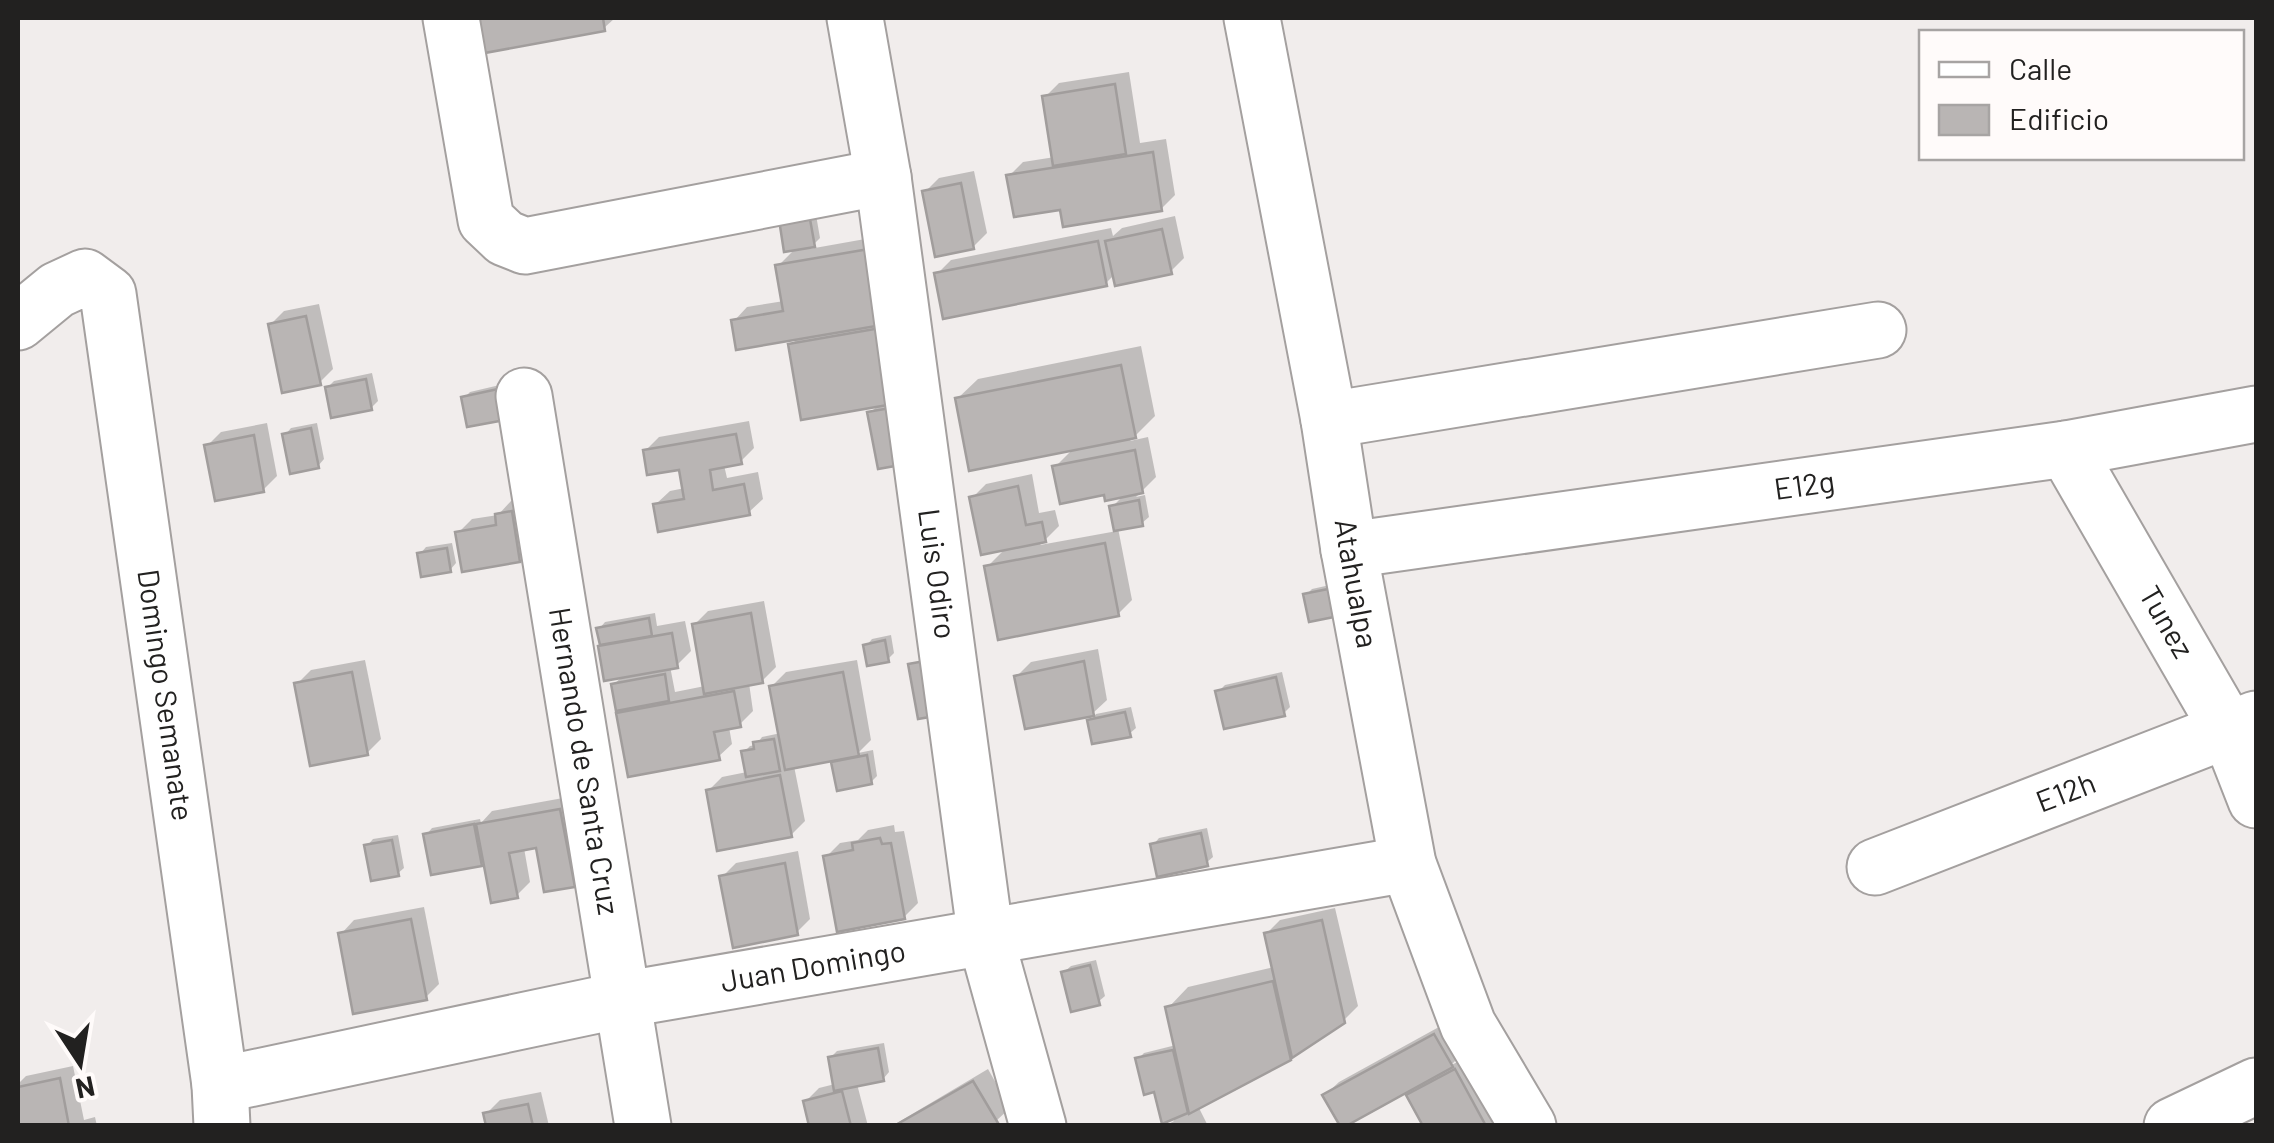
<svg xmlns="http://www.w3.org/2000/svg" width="2274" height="1143" font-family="Barlow,sans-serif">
<rect width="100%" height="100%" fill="#f1edec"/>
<g fill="#0003">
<polygon points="458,18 615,18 604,28"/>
<polygon points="1129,72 1140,143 1166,139 1175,195 1161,209 1062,208 1009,176 1023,162 1055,157 1045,97 1059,83"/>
<polygon points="974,171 987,233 973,247 925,192 939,178"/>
<polygon points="814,203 820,238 809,249 882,236 918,454 870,413 879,404 791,345 799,337 734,321 747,307 784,301 778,266 796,248"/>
<polygon points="1175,216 1184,258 1170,272 1115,274 1106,283 937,274 951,260 1111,228 1113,236 1122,228"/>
<polygon points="319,304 333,369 319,383 270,325 284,311"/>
<polygon points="1141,346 1155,416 1130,441 1148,437 1156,477 1136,497 1145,495 1149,517 1142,523 1118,528 1132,600 1118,614 987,567 1006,548 972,498 986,484 1032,474 1039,513 1055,510 1059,526 1040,545 1117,531 1112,507 1124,495 1106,492 1055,467 1074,448 957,399 978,379"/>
<polygon points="372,373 378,401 371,408 328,387 334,381"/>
<polygon points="504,384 510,411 464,398 470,392"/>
<polygon points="749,421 754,448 740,462 724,465 727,478 758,472 763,499 749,512 656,504 670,491 685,488 681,467 645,451 659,437"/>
<polygon points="267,423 277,476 263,490 207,446 221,432"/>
<polygon points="317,423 324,459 318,466 285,435 291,428"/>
<polygon points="525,499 533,546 519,560 458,533 472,519 498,515 511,501"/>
<polygon points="452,543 456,563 450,570 420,554 426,547"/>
<polygon points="1339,583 1311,620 1306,595 1312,589"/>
<polygon points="764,601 776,667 762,681 749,683 753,711 739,725 729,727 732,744 718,757 619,713 625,707 613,685 624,675 603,645 599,629 605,622 655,613 657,626 685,621 691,651 677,665 670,666 675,692 705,686 694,625 708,611"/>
<polygon points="891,635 894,653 888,659 866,646 872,639"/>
<polygon points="1098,649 1107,700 1093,713 1017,676 1031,662"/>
<polygon points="365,660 381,739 367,753 297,684 311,670"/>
<polygon points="857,660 871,740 858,753 873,750 877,776 871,782 834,763 840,757 794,766 805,821 791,835 709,790 722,777 747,772 744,752 750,746 756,745 762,737 781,733 772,686 786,672"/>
<polygon points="1282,672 1290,707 1283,714 1218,692 1225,685"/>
<polygon points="1131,707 1136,728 1129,734 1090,721 1096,714"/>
<polygon points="574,796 588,870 574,884 538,845 524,848 530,882 516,896 485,859 481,863 426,835 432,828 480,819 481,823 492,811"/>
<polygon points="894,825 895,832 904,831 918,903 904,917 826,857 840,843 858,840 868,830"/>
<polygon points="1207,828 1213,857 1206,863 1153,845 1159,838"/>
<polygon points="398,835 404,868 397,874 367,846 373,839"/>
<polygon points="798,851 810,919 796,933 722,877 736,863"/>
<polygon points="424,907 439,984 425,998 341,934 354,920"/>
<polygon points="1335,908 1358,1006 1343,1021 1289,1058 1198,1106 1208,1126 1165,1126 1174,1121 1138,1059 1144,1053 1176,1045 1168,1008 1188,987 1274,967 1266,934 1280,920"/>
<polygon points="1096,960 1105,996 1098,1002 1064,972 1071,966"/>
<polygon points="1448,1022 1465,1051 1451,1065 1469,1057 1507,1126 1426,1126 1409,1096 1422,1083 1325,1095 1339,1082"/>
<polygon points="884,1043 889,1072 883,1079 857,1084 868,1126 812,1126 805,1102 819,1088 835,1084 830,1058 837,1051"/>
<polygon points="73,1066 84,1120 95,1117 97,1126 19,1126 18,1084 26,1076"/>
<polygon points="988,1069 1010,1108 996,1121 989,1126 892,1126"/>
<polygon points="541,1092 549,1126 489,1126 486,1114 500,1100"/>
</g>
<g fill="#b9b5b4" stroke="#a19d9c" stroke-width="2.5">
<polygon points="455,18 603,18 605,31 463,57"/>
<polygon points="1115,84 1126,154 1053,166 1042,96"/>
<polygon points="1153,152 1162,211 1063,227 1060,210 1014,217 1006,175"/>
<polygon points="961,183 974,249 935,257 922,191"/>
<polygon points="808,208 815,247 784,252 778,213"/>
<polygon points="1162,229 1172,274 1115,286 1105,241"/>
<polygon points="1098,241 1107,286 943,319 934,273"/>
<polygon points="869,249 882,325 736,350 731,320 783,311 775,265"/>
<polygon points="306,316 321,385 282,393 268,324"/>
<polygon points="892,326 905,402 801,420 788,344"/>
<polygon points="1121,365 1136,438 969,471 955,398"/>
<polygon points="366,379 372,410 331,418 325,387"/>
<polygon points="498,389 505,420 467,427 461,397"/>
<polygon points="902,406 912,463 878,469 867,412"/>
<polygon points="311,428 319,468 290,474 282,434"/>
<polygon points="736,434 742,464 710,470 713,490 744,484 750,515 658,532 653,504 684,499 679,470 647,475 643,450"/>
<polygon points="254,435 264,492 215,501 204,445"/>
<polygon points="1135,450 1143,493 1105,501 1104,495 1060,504 1052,466"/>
<polygon points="1018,486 1026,525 1042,522 1046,542 981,555 969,497"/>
<polygon points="1139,500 1143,526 1114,531 1109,506"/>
<polygon points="512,511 520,562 462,572 455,532 496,525 495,514"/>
<polygon points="1105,543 1119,616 998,640 984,566"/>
<polygon points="447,548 451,572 421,577 417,553"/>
<polygon points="1333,588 1339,616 1309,622 1303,594"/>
<polygon points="751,613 763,683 704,694 692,624"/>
<polygon points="649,618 652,636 600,645 596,628"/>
<polygon points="672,633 678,668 604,681 598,646"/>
<polygon points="885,640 889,662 867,666 863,645"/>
<polygon points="936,659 947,714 918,719 908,664"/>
<polygon points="1084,661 1094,716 1025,729 1014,676"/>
<polygon points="352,672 368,755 310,766 294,683"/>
<polygon points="843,672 859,756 785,770 769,686"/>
<polygon points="665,674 669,701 616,711 611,684"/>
<polygon points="1276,677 1285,716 1224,729 1215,691"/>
<polygon points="734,691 741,727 714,732 720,760 628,777 616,713"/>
<polygon points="1125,712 1131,737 1092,744 1087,720"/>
<polygon points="774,739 780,771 746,777 741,751 754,749 753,742"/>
<polygon points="867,755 872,784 837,791 831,762"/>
<polygon points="780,775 792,837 717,851 706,790"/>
<polygon points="560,809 575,887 544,892 536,848 509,853 518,898 491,903 476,824"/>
<polygon points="474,824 482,866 431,875 423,834"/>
<polygon points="1201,833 1208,866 1157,877 1150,844"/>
<polygon points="880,838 882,844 891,843 905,919 837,932 823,856 853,850 852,843"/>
<polygon points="392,840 399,876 371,881 364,845"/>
<polygon points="785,863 798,935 733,948 719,876"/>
<polygon points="411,919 427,1000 353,1014 338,933"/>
<polygon points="1322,920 1345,1023 1292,1058 1264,933"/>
<polygon points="1090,965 1100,1005 1071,1012 1061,972"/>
<polygon points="1273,981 1291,1060 1189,1114 1165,1007"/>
<polygon points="1434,1034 1453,1067 1346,1126 1340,1126 1322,1095"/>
<polygon points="878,1048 884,1081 834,1091 828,1057"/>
<polygon points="1173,1050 1188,1113 1162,1124 1154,1092 1144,1095 1135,1058"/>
<polygon points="1455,1069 1486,1126 1423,1126 1406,1095"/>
<polygon points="60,1078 69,1126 18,1126 18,1087"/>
<polygon points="973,1081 998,1123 994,1126 894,1126"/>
<polygon points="842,1091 851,1126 809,1126 803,1101"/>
<polygon points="528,1104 533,1126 486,1126 483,1113"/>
</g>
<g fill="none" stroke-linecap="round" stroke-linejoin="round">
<g stroke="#a4a09f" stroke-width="59">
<g id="minor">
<polyline points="451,18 486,220 505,238 525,246 883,177"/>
<path id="s1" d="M 855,18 L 883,177 L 986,939 L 1038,1126"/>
<path id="s2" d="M 1252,18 L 1329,420 L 1349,550 L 1408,864 L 1468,1025 L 1528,1126"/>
<path id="s3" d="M 18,322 L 57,290 L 85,277 L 108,294 L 220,1085 L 222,1126"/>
<path id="s4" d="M 524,396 L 643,1126"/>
<polyline points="1329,420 1878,330"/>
<path id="s5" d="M 2066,449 L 2229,731 L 2256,800"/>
<path id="s6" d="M 1349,550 L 2066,449 L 2256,414"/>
<path id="s7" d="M 1875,867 L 2256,719"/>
<path id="s8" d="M 220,1085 L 621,1000 L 1408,864"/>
<polyline points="2172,1126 2256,1086"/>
</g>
</g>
<use href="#minor" stroke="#fff" stroke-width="55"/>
</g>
<g text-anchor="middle" stroke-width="10" stroke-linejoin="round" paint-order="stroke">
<g font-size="30" fill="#222120" stroke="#fffbfa">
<text dy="10" stroke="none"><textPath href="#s6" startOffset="460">E12g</textPath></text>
<text dy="10" stroke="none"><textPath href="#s1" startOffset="562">Luis Odiro</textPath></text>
<text dy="10" stroke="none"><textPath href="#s2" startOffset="575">Atahualpa</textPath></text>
<text dy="10" stroke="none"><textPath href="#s5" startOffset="200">Tunez</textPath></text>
<text dy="10" stroke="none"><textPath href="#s3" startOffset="515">Domingo Semanate</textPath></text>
<text dy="10" stroke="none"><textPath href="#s4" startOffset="370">Hernando de Santa Cruz</textPath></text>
<text dy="10" stroke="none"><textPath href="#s7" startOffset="205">E12h</textPath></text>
<text dy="10" stroke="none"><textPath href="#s8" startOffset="605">Juan Domingo</textPath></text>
</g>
</g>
<rect width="2274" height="1143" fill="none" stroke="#222120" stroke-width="40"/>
<rect x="1919" y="30" width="325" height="130" fill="#fffbfa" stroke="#a7a4a3" stroke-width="2.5"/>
<rect x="1939" y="62" width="50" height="15" fill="#ffffff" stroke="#a7a4a3" stroke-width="2.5"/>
<text x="2009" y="80" font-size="30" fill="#222120">Calle</text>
<rect x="1939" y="105" width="50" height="30" fill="#b9b5b4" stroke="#a7a4a3" stroke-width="2.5"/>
<text x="2009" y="130" font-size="30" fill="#222120">Edificio</text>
<g transform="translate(80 1063) rotate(168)" stroke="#fffbfa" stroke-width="8" paint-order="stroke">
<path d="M0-8L18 38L0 25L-18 38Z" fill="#222120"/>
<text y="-15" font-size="28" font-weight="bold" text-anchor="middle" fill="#222120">N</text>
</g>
</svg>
